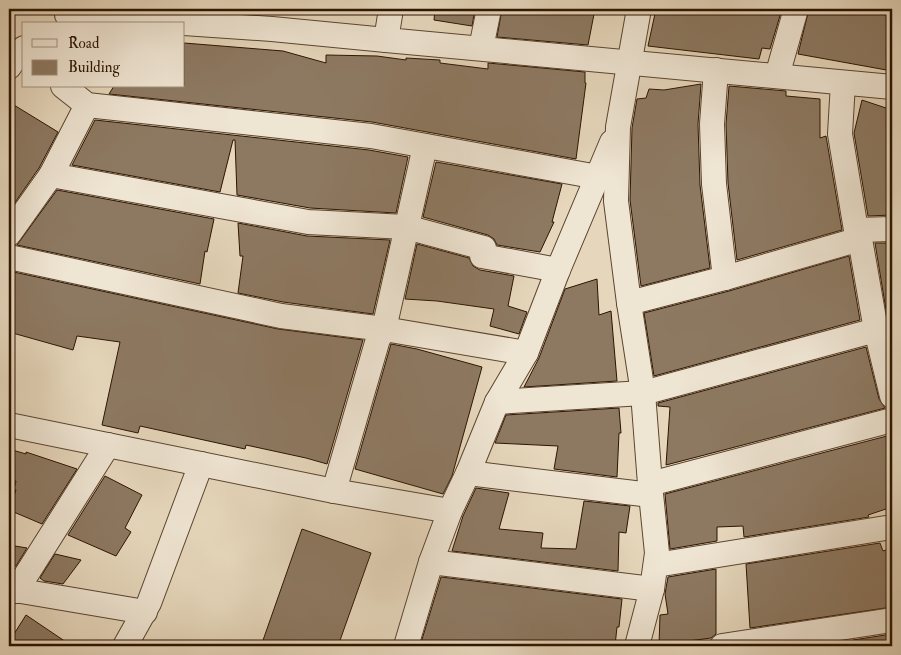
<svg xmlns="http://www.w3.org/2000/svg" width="901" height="655" font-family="'IM FELL Double Pica',serif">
<rect width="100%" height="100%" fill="#e6d7bc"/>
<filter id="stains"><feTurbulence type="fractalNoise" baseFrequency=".004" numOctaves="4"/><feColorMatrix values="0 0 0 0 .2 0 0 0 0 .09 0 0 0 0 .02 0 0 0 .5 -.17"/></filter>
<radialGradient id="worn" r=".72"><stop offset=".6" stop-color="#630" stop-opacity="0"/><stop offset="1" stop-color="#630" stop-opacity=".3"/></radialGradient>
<g fill="#8d7962" stroke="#2d1401">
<polygon points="435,9 475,9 472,26 434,20"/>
<polygon points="502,9 595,9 588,45 497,37"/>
<polygon points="656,9 782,9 770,49 762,48 759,59 648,46"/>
<polygon points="809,9 892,9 892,71 798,54"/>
<polygon points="184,43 283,51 326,63 326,55 377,56 406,60 406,58 440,60 440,63 488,69 488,63 585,72 585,83 586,83 576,159 372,122 109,94 114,86 184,86"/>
<polygon points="701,84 698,124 700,185 710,268 641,286 630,200 632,128 637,99 646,98 649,89 664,90"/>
<polygon points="729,86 786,91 786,96 820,99 820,138 826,136 842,230 737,260 728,183 726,124"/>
<polygon points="862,100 892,110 892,215 868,216 854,133"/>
<polygon points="9,102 58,132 39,168 9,211"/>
<polygon points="95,120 369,150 408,157 396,213 310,208 237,195 235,140 233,140 220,192 72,165"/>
<polygon points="436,162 562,184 552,222 554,222 540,252 497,245 494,239 488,235 423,217"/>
<polygon points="57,190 214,219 207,252 205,251 200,284 17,245"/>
<polygon points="238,223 307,236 390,240 373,314 283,302 238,293 243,256 240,256"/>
<polygon points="875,243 892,243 892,315 887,316"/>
<polygon points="417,244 469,258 473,266 480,270 514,276 508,306 527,312 519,334 490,326 494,309 437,301 405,299"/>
<polygon points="849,256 860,320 654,376 644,313 729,291"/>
<polygon points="9,271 278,329 363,340 327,464 306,458 246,445 245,449 140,426 138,433 102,425 120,342 77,336 73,350 9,332"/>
<polygon points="597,279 599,315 611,311 617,381 524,387 539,358 565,289"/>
<polygon points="391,344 417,349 482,367 452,476 443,494 355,469"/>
<polygon points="866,347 879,399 885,408 666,465 670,407 658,406 658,403"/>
<polygon points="619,408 621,433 619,433 617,477 554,469 558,446 495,443 506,415"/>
<polygon points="887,436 892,456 892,507 868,515 869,517 744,537 743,526 717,527 717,541 670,549 665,494"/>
<polygon points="9,449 26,454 26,452 77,469 42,524 9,510 16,490 14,489 16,481 9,479"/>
<polygon points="105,476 142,495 125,528 131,532 116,556 68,535"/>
<polygon points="476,488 509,493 499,529 543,533 541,548 576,549 584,501 630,506 626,533 619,532 618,571 452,551 463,516"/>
<polygon points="302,529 371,553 338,646 261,646"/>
<polygon points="880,543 883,551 892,548 892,607 750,628 746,564"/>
<polygon points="9,545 27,548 16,566 9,563"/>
<polygon points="55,554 81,560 63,584 44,581 40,578"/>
<polygon points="716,569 716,634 711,638 659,645 660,615 668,614 665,594 668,577"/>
<polygon points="441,577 622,599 619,627 617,627 615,646 420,646"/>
<polygon points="26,615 72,646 9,646 9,642"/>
<polygon points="892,634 892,646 853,646 853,640"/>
</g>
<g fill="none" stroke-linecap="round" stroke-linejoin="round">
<g stroke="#5b4530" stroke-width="26">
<g id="minor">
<polyline points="391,9 386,40 892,87"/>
<polyline points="67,15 272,29 386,40"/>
<polyline points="481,48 489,9"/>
<polyline points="9,67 19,52 24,48"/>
<polyline points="716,70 712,124 714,184 725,278"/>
<polyline points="777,76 796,9"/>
<polyline points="843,83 840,134 856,230 860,239 876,330 892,396"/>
<polyline points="63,86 87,105 371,136 598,177"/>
<polyline points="51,175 308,222 406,227 484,248 482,256 558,270"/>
<polyline points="856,230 892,229"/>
<polyline points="9,234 51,175 87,105"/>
<polyline points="9,257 281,316 384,329 526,353"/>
<polyline points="629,303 725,278 860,239"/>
<polyline points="497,402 643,393 876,330 892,329"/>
<polyline points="9,425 334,491 450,511"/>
<polyline points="468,473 651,495"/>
<polyline points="650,484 892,420"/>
<polyline points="334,491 378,339 384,329 425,146"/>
<polyline points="431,562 652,589"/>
<polyline points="656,565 892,527"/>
<polyline points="9,589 145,612"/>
<polyline points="16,591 108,445"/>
<polyline points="125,646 149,603 201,464"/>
<polyline points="406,646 431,562 450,511 468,473 497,402 526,353 558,270 612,142"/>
<polyline points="637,646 652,589 657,553 650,484 643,393 629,303 616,201 618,127 639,9"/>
<polyline points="722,646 892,620"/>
</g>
</g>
<use href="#minor" stroke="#efe5d3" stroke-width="24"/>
</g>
<rect width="901" height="655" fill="none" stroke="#e6d7bc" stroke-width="30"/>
<rect x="10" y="10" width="881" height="635" fill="none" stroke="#2d1401" stroke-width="2.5"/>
<rect x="15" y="15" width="871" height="625" fill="none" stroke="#2d1401"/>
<rect x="22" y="22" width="162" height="65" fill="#efe5d3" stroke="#a1917f"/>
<rect x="32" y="39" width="25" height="8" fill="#efe5d3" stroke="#a1917f"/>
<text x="68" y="48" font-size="15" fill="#2d1401">Road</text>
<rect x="32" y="60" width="25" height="15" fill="#8d7962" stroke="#a1917f"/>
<text x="68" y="72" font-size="15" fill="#2d1401">Building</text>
<rect width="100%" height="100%" filter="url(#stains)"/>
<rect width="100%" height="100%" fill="url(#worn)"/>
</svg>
